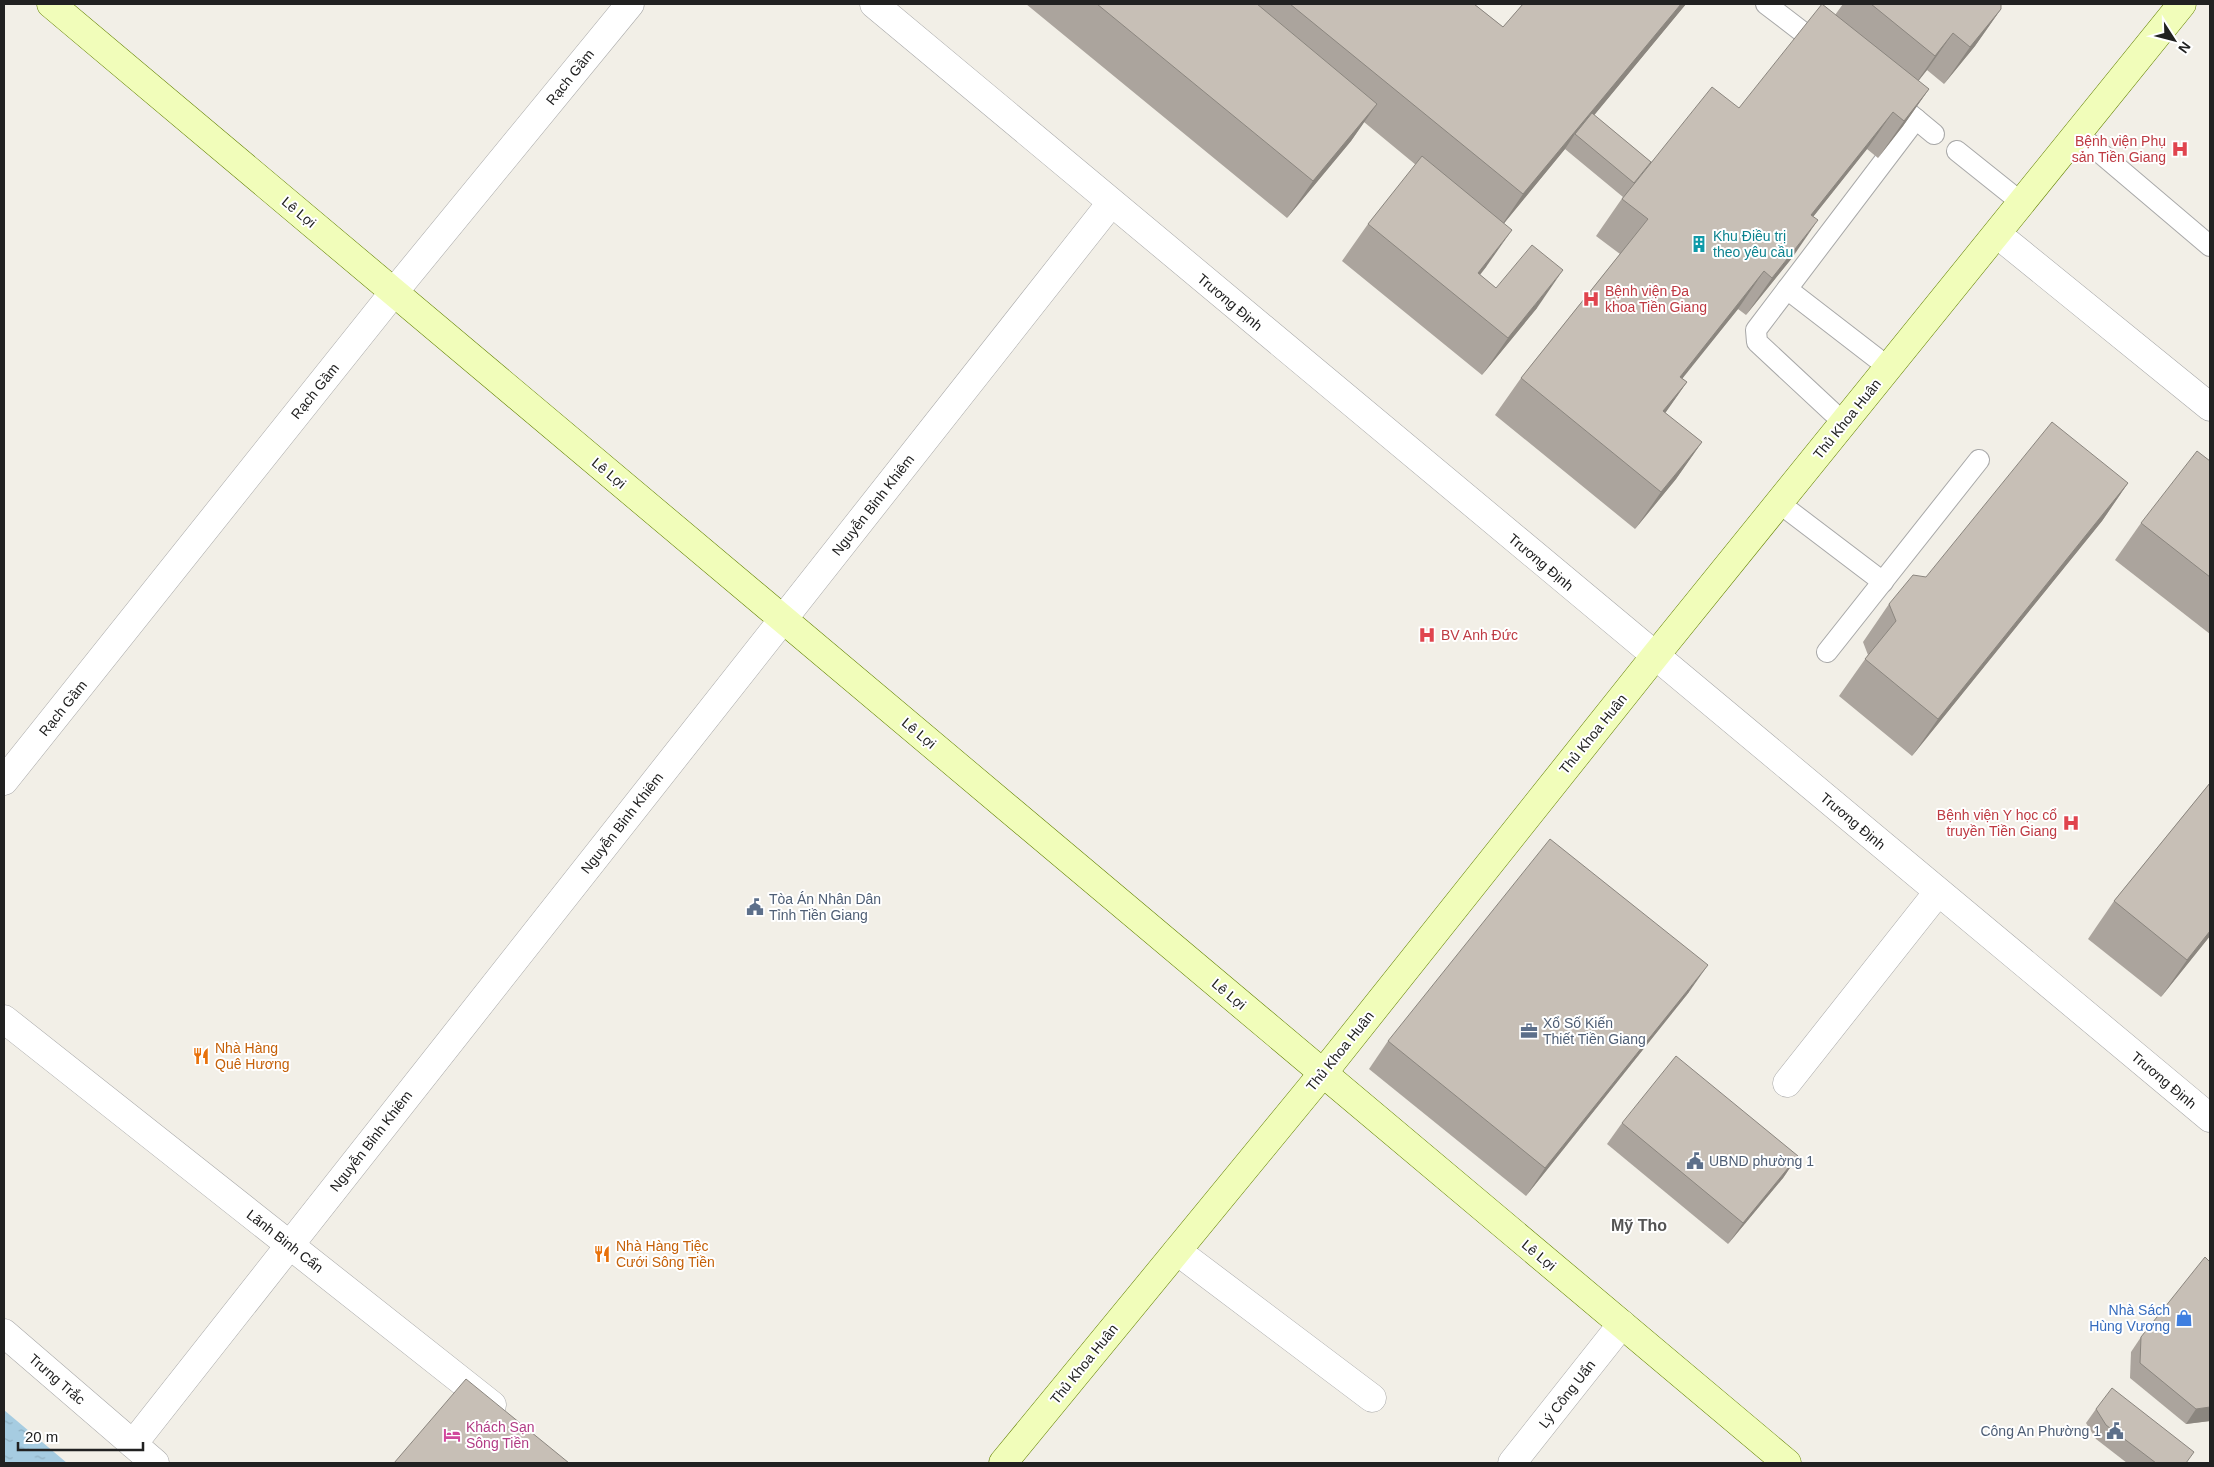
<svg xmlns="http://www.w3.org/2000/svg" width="2214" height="1467" font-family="Arial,sans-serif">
<defs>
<pattern id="water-ripples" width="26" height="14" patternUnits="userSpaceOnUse" patternTransform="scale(1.25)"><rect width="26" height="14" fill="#a6cce1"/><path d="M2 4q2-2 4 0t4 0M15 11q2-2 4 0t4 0" fill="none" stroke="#8fafc1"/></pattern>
</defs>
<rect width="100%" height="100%" fill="#f2efe7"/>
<polygon fill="url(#water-ripples)" points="4,1410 67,1463 4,1463"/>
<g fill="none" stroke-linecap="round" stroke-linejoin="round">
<g stroke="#a8a8a8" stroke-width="22">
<g id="service">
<polyline points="1766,4 1822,47"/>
<polyline points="1905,110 1934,134"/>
<polyline points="2078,134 2210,246"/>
<polyline points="1957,151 2022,203"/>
<polyline points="1787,289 1888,367"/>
<polyline points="1844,423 1757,342 1756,330 1916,119"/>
<polyline points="1779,503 1883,582"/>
<polyline points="1827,652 1979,460"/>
</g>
</g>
<g stroke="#a8a8a8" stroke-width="29">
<g id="minor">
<polyline points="874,4 2210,1118"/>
<polyline points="1997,234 2210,407"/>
<polyline points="4,1019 492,1405"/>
<polyline points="1787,1083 1938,892"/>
<polyline points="1177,1251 1372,1398"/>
<polyline points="133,1444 1111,203"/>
<polyline points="1512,1463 1622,1324"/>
</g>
</g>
<g stroke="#a8a8a8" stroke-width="29">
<g id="tertiary">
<polyline points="4,781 394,292 630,4"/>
<polyline points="4,1333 155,1463"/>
</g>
</g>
<g stroke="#628000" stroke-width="29">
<g id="secondary">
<polyline points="51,4 1787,1463"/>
<polyline points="1003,1463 1323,1073 1655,656 2182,4"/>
</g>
</g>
<use href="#service" stroke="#fff" stroke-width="20"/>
<use href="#minor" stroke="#fff" stroke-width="28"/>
<use href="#tertiary" stroke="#fff" stroke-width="28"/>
<use href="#secondary" stroke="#f1fdba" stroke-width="28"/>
</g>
<g fill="#aba49d">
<polygon points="1026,4 1474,4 1503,27 1523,4 1686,4 1594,115 1651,162 1739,108 1835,15 1843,4 2001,4 2001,9 1975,46 1944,84 1927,70 1918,81 1929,89 1903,126 1878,158 1867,149 1813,217 1792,258 1746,315 1738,309 1682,378 1687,382 1665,413 1702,442 1676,479 1635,529 1495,415 1521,378 1620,254 1596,236 1623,197 1565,149 1504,223 1486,267 1480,275 1496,288 1537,308 1482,375 1342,261 1368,224 1416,165 1364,122 1351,141 1287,218"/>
<polygon points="2210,461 2210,634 2115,560 2141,523"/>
<polygon points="2128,483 2102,521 1912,756 1839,696 1868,655 1863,642 1889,604"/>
<polygon points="2210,783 2210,936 2161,997 2088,939 2114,901"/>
<polygon points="1689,992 1526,1196 1369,1069 1388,1041"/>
<polygon points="1622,1123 1798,1156 1783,1178 1728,1244 1607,1144"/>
<polygon points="2210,1262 2210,1421 2186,1424 2130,1378 2131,1352 2141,1337"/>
<polygon points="2096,1409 2187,1463 2127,1463 2096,1439 2086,1423"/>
</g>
<g fill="#8b867f">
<polygon points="1681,4 1686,4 1577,136 1575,134 1565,149 1497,232 1523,194"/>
<polygon points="2001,9 1975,46 1944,84 1970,47"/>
<polygon points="1953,33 1927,70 1909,93 1935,56"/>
<polygon points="1929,89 1903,126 1878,158 1904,121"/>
<polygon points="1377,104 1351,141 1287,218 1313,181"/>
<polygon points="1893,112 1867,149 1785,252 1811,215"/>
<polygon points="1818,220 1792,258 1746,315 1772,278"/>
<polygon points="1512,230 1486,267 1460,299 1478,273"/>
<polygon points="1563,270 1537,308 1482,375 1508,338"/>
<polygon points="1764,271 1738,309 1654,414 1680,377"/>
<polygon points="1687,382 1661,419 1663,411"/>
<polygon points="1702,442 1676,479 1635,529 1661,492"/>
<polygon points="2128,483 2102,521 1912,756 1938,719"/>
<polygon points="2210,931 2210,936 2161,997 2187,960"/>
<polygon points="1708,965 1689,992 1526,1196 1545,1168"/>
<polygon points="1798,1156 1783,1178 1728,1244 1743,1223"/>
<polygon points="2210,1407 2210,1421 2186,1424 2196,1409"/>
</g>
<g fill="#c7bfb6" stroke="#8b867f">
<polygon points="1097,4 1257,4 1377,104 1313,181"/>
<polygon points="1290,4 1474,4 1503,27 1523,4 1681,4 1523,194"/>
<polygon points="1822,4 1929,89 1904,121 1893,112 1811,215 1818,220 1772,278 1764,271 1680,377 1687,382 1663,411 1702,442 1661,492 1521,378 1648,219 1622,199 1712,87 1739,108"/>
<polygon points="1871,4 2001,4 2001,9 1970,47 1953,33 1935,56"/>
<polygon points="1592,113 1651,162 1634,183 1575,134"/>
<polygon points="1422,156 1512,230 1478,273 1496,288 1532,245 1563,270 1508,338 1368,224"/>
<polygon points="2052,422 2128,483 1938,719 1865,659 1896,621 1889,604 1913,575 1926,577"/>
<polygon points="2197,451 2210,461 2210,577 2141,523"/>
<polygon points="2210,783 2210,931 2187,960 2114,901"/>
<polygon points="1550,839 1708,965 1545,1168 1388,1041"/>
<polygon points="1676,1056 1798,1156 1743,1223 1622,1123"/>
<polygon points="2205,1257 2210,1262 2210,1407 2196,1409 2140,1363 2141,1337"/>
<polygon points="466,1379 569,1463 394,1463"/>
<polygon points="2112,1388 2194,1452 2186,1463 2156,1463 2106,1425 2096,1409"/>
</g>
<defs>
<g id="hospital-bare" transform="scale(1.35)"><path d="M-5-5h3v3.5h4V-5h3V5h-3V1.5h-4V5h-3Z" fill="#e0444e" stroke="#fff" stroke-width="2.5" paint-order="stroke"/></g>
<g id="building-bare" transform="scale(1.35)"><path d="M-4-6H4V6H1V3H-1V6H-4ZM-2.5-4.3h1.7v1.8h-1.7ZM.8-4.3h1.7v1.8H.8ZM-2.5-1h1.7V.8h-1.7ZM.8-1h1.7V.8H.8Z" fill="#0f9aa8" stroke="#fff" stroke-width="2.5" paint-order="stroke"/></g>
<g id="civic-bare" transform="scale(1.35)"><path d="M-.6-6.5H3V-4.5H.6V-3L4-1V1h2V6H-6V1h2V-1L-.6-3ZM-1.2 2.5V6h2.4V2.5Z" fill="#5c6f8a" stroke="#fff" stroke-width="2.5" paint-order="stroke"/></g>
<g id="office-bare" transform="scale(1.35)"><path d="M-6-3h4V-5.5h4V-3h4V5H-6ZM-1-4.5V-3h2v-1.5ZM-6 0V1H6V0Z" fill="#5c6f8a" stroke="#fff" stroke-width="2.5" paint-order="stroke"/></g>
<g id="restaurant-bare" transform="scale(1.35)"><path d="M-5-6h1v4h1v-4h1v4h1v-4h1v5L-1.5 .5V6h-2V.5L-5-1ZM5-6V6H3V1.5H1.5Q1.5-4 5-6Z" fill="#e8710a" stroke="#fff" stroke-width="2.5" paint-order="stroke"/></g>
<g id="shop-bare" transform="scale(1.35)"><path d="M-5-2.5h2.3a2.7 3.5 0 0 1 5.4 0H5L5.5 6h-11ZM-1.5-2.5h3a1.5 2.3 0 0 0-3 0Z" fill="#3f7fe0" stroke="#fff" stroke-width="2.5" paint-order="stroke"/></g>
<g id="hotel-bare" transform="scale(1.35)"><path d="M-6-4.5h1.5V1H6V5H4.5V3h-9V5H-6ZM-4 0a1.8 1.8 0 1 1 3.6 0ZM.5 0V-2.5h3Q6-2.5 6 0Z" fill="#d1479c" stroke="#fff" stroke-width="2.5" paint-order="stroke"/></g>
</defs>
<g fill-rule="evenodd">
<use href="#hospital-bare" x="2180" y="149"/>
<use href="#building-bare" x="1699" y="244"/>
<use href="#hospital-bare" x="1591" y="299"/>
<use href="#hospital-bare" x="1427" y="635"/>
<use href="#hospital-bare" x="2071" y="823"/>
<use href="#civic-bare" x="755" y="907"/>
<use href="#office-bare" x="1529" y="1031"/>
<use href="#restaurant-bare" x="201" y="1056"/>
<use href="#civic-bare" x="1695" y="1161"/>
<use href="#restaurant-bare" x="602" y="1254"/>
<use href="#shop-bare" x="2184" y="1318"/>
<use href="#civic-bare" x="2115" y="1431"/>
<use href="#hotel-bare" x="452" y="1435"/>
</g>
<g text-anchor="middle" stroke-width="4" stroke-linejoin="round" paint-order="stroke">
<g font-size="14" fill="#212121" stroke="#fff">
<text transform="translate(570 77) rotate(-51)" y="5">Rạch Gầm</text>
<text transform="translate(299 212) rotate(40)" y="5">Lê Lợi</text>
<text transform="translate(1230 302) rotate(40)" y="5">Trương Định</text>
<text transform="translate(315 391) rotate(-51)" y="5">Rạch Gầm</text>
<text transform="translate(1847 419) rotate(-51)" y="5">Thủ Khoa Huân</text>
<text transform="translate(609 473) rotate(40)" y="5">Lê Lợi</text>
<text transform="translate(873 505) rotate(-52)" y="5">Nguyễn Bỉnh Khiêm</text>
<text transform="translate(1541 562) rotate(40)" y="5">Trương Định</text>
<text transform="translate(63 708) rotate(-51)" y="5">Rạch Gầm</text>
<text transform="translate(919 733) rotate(40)" y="5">Lê Lợi</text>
<text transform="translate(1593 734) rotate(-51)" y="5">Thủ Khoa Huân</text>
<text transform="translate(1853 821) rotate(40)" y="5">Trương Định</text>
<text transform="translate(622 823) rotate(-52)" y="5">Nguyễn Bỉnh Khiêm</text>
<text transform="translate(1229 994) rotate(40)" y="5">Lê Lợi</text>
<text transform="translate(1340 1051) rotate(-51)" y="5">Thủ Khoa Huân</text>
<text transform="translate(2164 1080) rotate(40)" y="5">Trương Định</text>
<text transform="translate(371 1141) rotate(-52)" y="5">Nguyễn Bỉnh Khiêm</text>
<text transform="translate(285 1241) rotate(38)" y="5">Lãnh Binh Cẩn</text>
<text transform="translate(1539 1255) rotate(40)" y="5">Lê Lợi</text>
<text transform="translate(1084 1364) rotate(-51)" y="5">Thủ Khoa Huân</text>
<text transform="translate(57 1379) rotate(41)" y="5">Trưng Trắc</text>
<text transform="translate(1567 1394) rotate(-52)" y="5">Lý Công Uẩn</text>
</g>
<g font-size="14" fill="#be3a42" stroke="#fff" text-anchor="end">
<text x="2166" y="146">Bệnh viện Phụ<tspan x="2166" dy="16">sản Tiền Giang</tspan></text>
<text x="1605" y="296" text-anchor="start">Bệnh viện Đa<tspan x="1605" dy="16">khoa Tiền Giang</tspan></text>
<text x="1441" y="640" text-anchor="start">BV Anh Đức</text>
<text x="2057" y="820">Bệnh viện Y học cổ<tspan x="2057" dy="16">truyền Tiền Giang</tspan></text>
</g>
<g font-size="14" fill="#0d838f" stroke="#fff" text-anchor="start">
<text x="1713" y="241">Khu Điều trị<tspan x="1713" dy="16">theo yêu cầu</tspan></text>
</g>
<g font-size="14" fill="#4e5e75" stroke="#fff" text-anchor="start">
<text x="769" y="904">Tòa Án Nhân Dân<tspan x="769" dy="16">Tỉnh Tiền Giang</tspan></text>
<text x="1543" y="1028">Xổ Số Kiến<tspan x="1543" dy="16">Thiết Tiền Giang</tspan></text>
<text x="1709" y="1166">UBND phường 1</text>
<text x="2101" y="1436" text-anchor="end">Công An Phường 1</text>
</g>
<g font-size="14" fill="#c56008" stroke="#fff" text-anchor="start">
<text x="215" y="1053">Nhà Hàng<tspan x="215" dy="16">Quê Hương</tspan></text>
<text x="616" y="1251">Nhà Hàng Tiệc<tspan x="616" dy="16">Cưới Sông Tiền</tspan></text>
</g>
<g font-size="14" fill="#366cbe" stroke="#fff" text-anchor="end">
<text x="2170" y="1315">Nhà Sách<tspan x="2170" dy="16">Hùng Vương</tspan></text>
</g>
<g font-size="14" fill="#b23c85" stroke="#fff" text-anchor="start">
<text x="466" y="1432">Khách Sạn<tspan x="466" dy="16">Sông Tiền</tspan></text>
</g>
<g font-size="16" font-weight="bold" fill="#545454" stroke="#fff">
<text x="1639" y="1231">Mỹ Tho</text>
</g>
</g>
<rect width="2214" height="1467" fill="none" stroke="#212121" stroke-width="10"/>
<g transform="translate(2174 40) rotate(126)" stroke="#ffffff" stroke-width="4" paint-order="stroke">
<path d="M0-4L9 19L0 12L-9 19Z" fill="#212121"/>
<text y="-8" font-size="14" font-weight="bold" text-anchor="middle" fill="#212121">N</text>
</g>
<path d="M18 1442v8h125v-8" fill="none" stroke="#212121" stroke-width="2.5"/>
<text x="25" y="1442" font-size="15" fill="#212121" stroke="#ffffff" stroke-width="4" paint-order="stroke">20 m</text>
</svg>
